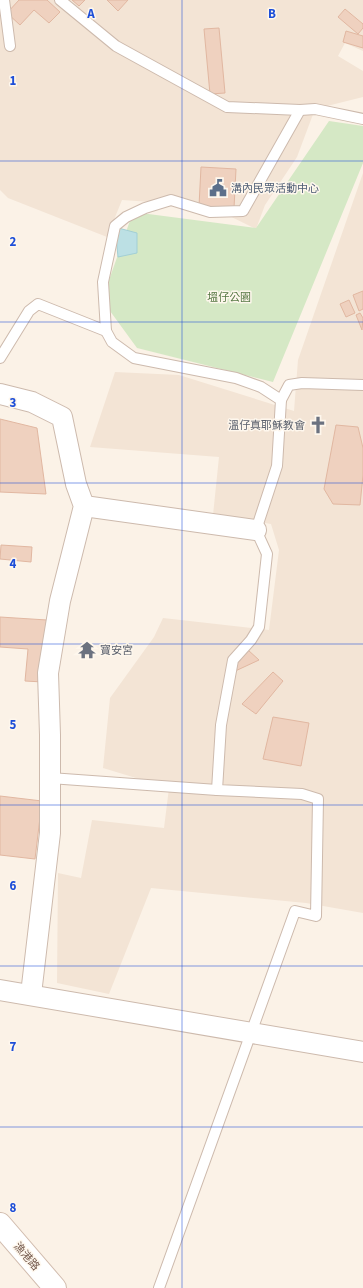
<svg xmlns="http://www.w3.org/2000/svg" width="363" height="1288" font-family="'Source Sans 3','Noto Sans TC',sans-serif">
<rect width="100%" height="100%" fill="#fbf2e7"/>
<g fill="#f3e4d5">
<polygon points="0,0 363,0 363,51 345,43 338,56 363,71 363,97 315,109 297,157 265,205 256,229 209,206 122,200 107,237 8,198 0,190"/>
<polygon points="363,173 363,913 306,903 151,888 109,994 57,983 58,873 81,878 92,820 164,828 169,788 103,768 110,698 154,637 163,618 269,630 279,550 271,524 213,515 219,457 90,447 115,372 179,375 294,411 298,360"/>
</g>
<polygon fill="#d5e8c5" points="329,121 363,126 363,163 273,382 137,348 102,300 133,212 256,228"/>
<polygon fill="#bce0e4" stroke="#a2cfd5" points="115,226 122,229 137,233 137,253 118,257"/>
<g fill="#efd1bf" stroke="#e1b7a1">
<polygon points="19,0 47,0 60,12 49,23 34,10 20,25 7,13"/>
<polygon points="72,0 85,0 79,6"/>
<polygon points="107,0 128,0 118,11"/>
<polygon points="345,9 363,24 363,28 358,34 338,17"/>
<polygon points="219,28 225,93 210,94 204,29"/>
<polygon points="346,31 363,36 363,48 343,42"/>
<polygon points="201,167 236,169 234,208 199,206"/>
<polygon points="363,291 363,309 359,311 353,295"/>
<polygon points="349,300 355,313 346,317 340,304"/>
<polygon points="360,313 363,318 362,330 356,315"/>
<polygon points="0,419 37,428 46,494 0,492"/>
<polygon points="336,425 358,427 363,448 363,475 360,505 333,504 324,489"/>
<polygon points="1,545 32,547 31,562 0,559"/>
<polygon points="0,617 47,620 43,682 25,681 28,649 0,647"/>
<polygon points="248,650 259,660 231,673 233,660"/>
<polygon points="273,672 283,681 256,714 242,704"/>
<polygon points="273,717 309,723 301,766 263,759"/>
<polygon points="0,796 42,801 35,859 0,855"/>
</g>
<g fill="none" stroke-linecap="round" stroke-linejoin="round">
<g stroke="#cdbaad" stroke-width="12">
<g id="lane">
<polyline points="4,0 10,46"/>
<polyline points="60,0 116,46 227,107 300,110 315,109 363,119"/>
<polyline points="0,358 29,311 38,304 106,331"/>
<polyline points="281,400 289,385 302,383 363,385"/>
<polyline points="50,778 217,790"/>
<polyline points="159,1288 295,911 316,916 318,799 302,794 217,790 221,725 233,660 251,640 259,627 267,554 256,530 277,466 281,400 261,387 236,378 134,358 112,342 106,331 103,282 115,226 126,217 145,208 171,200 210,212 243,211 300,110"/>
</g>
</g>
<g stroke="#cdbaad" stroke-width="22">
<g id="street">
<polyline points="0,394 32,402 62,417 76,484 84,506 60,601 48,673 50,735 50,833 31,994"/>
<polyline points="84,506 256,530"/>
<polyline points="0,990 363,1052"/>
</g>
</g>
<g stroke="#d1bcae" stroke-width="24">
<polyline id="secondary" points="0,1224 55,1288"/>
</g>
<use href="#lane" stroke="#fff" stroke-width="10"/>
<use href="#street" stroke="#fff" stroke-width="20"/>
<use href="#secondary" stroke="#fff" stroke-width="22"/>
</g>
<path fill="none" stroke="#1d4ed8" stroke-width="1" stroke-opacity="0.55" d="M 182,0 L 182,1288M 0,161 L 363,161M 0,322 L 363,322M 0,483 L 363,483M 0,644 L 363,644M 0,805 L 363,805M 0,966 L 363,966M 0,1127 L 363,1127"/>
<defs>
<g id="civic-bare" transform="scale(1.38)"><path d="M-.6-6.5H3V-4.5H.6V-3L4-1V1h2V6H-6V1h2V-1L-.6-3ZM-1.2 2.5V6h2.4V2.5Z" fill="#5c6f8a" stroke="#fef7ed" stroke-width="2.5" paint-order="stroke"/></g>
<g id="church-bare" transform="scale(1.38)"><path d="M-1.2-6h2.4v3.5h3.3v2.4h-3.3V6h-2.4V-.1h-3.3v-2.4h3.3Z" fill="#6b7280" stroke="#fef7ed" stroke-width="2.5" paint-order="stroke"/></g>
<g id="temple-bare" transform="scale(1.38)"><path d="M0-6L5-2H3V0L6.5 2.5H4V6H1.5V3h-3V6H-4V2.5H-6.5L-3 0V-2H-5Z" fill="#6b7280" stroke="#fef7ed" stroke-width="2.5" paint-order="stroke"/></g>
</defs>
<g fill-rule="evenodd">
<use href="#civic-bare" x="218" y="188"/>
<use href="#church-bare" x="318" y="425"/>
<use href="#temple-bare" x="87" y="650"/>
</g>
<g text-anchor="middle" stroke-width="3" stroke-linejoin="round" paint-order="stroke">
<g font-size="11" fill="#4e5e75" stroke="#fef7ed" text-anchor="start">
<text x="231" y="192">溝內民眾活動中心</text>
</g>
<g font-size="11" fill="#567844" stroke="#fef7ed">
<text x="229" y="301">塭仔公園</text>
</g>
<g font-size="11" fill="#5b616d" stroke="#fef7ed" text-anchor="end">
<text x="305" y="429">溫仔真耶穌教會</text>
<text x="100" y="654" text-anchor="start">寶安宮</text>
</g>
<g font-size="11" fill="#74594c" stroke="#fef7ed">
<text transform="translate(27 1256) rotate(49)" y="4">漁港路</text>
</g>
</g>
<g font-size="13" text-anchor="middle" font-weight="bold" fill="#1d4ed8" stroke="#fef7ed" stroke-width="3" stroke-linejoin="round" paint-order="stroke">
<text x="91" y="18">A</text>
<text x="272" y="18">B</text>
<text x="13" y="85">1</text>
<text x="13" y="246">2</text>
<text x="13" y="407">3</text>
<text x="13" y="568">4</text>
<text x="13" y="729">5</text>
<text x="13" y="890">6</text>
<text x="13" y="1051">7</text>
<text x="13" y="1212">8</text>
</g>
</svg>
